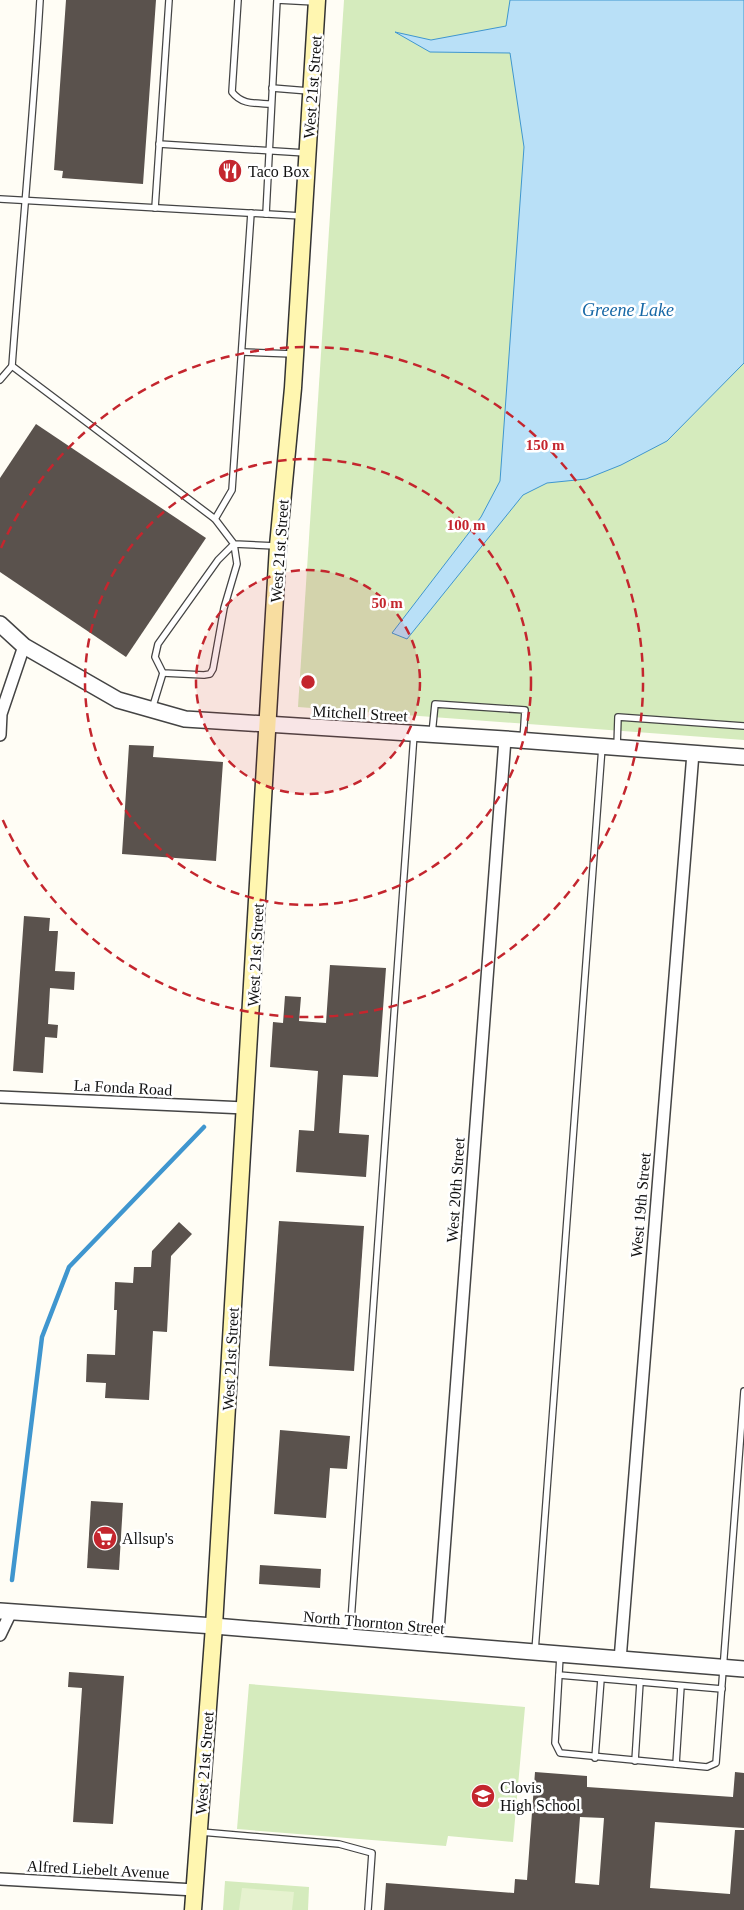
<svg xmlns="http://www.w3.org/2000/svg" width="744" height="1910" font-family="'Times New Roman',serif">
<rect width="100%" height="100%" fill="#fffdf5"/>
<g fill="#d5ebbd">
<polygon points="344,0 744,0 744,740 298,707"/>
<polygon points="249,1684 525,1707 513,1842 448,1836 446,1846 237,1829"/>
<polygon points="225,1881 309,1887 308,1910 223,1910"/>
</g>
<polygon fill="#e6f2cf" points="242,1888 294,1892 292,1910 239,1910"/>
<polygon fill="#b9e0f7" stroke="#3f96cf" points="510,0 744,0 744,363 667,441 621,465 586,479 547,483 523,495 407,639 392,633 481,517 500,481 524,147 510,53 430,52 395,32 431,40 506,26"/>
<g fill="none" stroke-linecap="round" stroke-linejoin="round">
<polyline stroke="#3f96cf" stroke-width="4.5" points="12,1580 42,1337 69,1267 204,1127"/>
</g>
<g fill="#5a524d" fill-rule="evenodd">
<polygon points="66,0 156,0 143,184 62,178 63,171 54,170"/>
<polygon points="36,424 206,538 126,657 0,572 0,478"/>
<polygon points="129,745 154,746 153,757 223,762 216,861 122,854"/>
<polygon points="24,916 50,918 49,931 58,931 55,971 75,972 74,990 50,988 48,1024 58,1025 57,1038 45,1037 43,1073 13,1071"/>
<polygon points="330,965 386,968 378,1077 343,1075 339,1133 369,1135 366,1177 296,1172 299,1130 314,1131 318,1071 270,1067 273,1022 283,1023 285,996 301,997 299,1021 326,1023"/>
<polygon points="279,1221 364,1226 354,1371 269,1366"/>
<polygon points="179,1222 192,1234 171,1256 167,1332 153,1331 149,1400 105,1398 106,1383 86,1382 87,1354 115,1355 117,1310 114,1310 115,1282 133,1283 134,1267 151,1267 152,1251"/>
<polygon points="280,1430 350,1436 347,1469 330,1468 326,1518 274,1514"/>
<polygon points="91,1501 123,1503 119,1570 87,1568"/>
<polygon points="260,1565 321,1569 320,1588 259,1584"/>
<polygon points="69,1672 124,1676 113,1824 73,1822 82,1688 68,1687"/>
<path d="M 535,1772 L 587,1776 L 587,1787 L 733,1797 L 735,1772 L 744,1773 L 744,1828 L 655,1822 L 650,1888 L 730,1894 L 735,1830 L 744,1830 L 744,1910 L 384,1910 L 386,1883 L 514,1893 L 515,1879 L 527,1880 ZM 580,1817 L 604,1818 L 599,1885 L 575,1883 Z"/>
</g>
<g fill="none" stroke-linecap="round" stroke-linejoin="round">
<g stroke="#444" stroke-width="8">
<g id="service">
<path d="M 238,0 L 232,92 C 242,105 255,103 271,104"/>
<polyline points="272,88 309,91"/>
<polyline points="159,144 306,153"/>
<polyline points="0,199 302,216"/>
<polyline points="155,208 169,0"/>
<polyline points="266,214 277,0 315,2"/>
<polyline points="242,352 293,354"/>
<polyline points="12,366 215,519 234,544 237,564 224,608 213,669 210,674 204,675 163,673 155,657 158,644 218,560 234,544 276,546"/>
<path d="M 0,380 L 12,366 C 21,244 33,122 40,0"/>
<polyline points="215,519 232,490 251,213"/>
<polyline points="152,709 163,673"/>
<polyline points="432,734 435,704 525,710 523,740"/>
<polyline points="617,747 618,717 744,726"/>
<polyline points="350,1635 414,734"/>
<polyline points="535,1651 602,747"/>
<polyline points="560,1656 555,1743 560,1753 707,1767 716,1763 744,1391"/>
<polyline points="559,1675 722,1689"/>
<polyline points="595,1758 601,1679"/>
<polyline points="635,1761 640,1682"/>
<polyline points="676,1764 681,1686"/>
<polyline points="201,1832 339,1844 372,1853 368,1910"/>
</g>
</g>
<g stroke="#444" stroke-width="14">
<g id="minor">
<polyline points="0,735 1,714 24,646"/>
<polyline points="0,1097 245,1108"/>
<polyline points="0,1635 11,1612"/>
<polyline points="437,1644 505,739"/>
<polyline points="620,1660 693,753"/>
<polyline points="0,1879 195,1890"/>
</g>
</g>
<g stroke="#444" stroke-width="18">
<g id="tertiary">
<polyline points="0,624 24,646 118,700 185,719 505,739 744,757"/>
<polyline points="0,1611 214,1626 744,1669"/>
</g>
</g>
<g stroke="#333" stroke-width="19">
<polyline id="secondary" points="193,1910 214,1626 278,546 293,388 317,0"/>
</g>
<use href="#service" stroke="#fff" stroke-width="5.5"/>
<use href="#minor" stroke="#fff" stroke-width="11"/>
<use href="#tertiary" stroke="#fff" stroke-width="15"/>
<use href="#secondary" stroke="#fff6b0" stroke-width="16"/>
</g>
<circle cx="308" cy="682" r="112" fill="#c4262e" fill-opacity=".12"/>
<g fill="none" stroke="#c4262e" stroke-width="2.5" stroke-dasharray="9 6">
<circle cx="308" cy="682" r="112"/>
<circle cx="308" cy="682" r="223"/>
<path d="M1 548A335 335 0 1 1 1 816"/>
</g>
<defs>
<g id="restaurant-disc" transform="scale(1.25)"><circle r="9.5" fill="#c4262e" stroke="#fff"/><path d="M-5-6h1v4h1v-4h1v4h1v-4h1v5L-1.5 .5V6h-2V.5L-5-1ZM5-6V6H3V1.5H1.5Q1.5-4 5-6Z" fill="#fff"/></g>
<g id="supermarket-disc" transform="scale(1.25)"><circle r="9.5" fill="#c4262e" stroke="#fff"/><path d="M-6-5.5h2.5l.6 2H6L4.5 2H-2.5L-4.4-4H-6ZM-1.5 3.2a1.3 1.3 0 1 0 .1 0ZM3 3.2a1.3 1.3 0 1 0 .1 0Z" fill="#fff"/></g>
<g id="school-disc" transform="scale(1.25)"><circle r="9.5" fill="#c4262e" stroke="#fff"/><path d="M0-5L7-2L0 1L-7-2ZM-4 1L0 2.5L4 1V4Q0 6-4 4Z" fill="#fff"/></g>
</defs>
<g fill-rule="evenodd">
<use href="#restaurant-disc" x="230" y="171"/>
<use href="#supermarket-disc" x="105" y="1538"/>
<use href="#school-disc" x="483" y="1796"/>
</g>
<g text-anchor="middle" stroke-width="5" stroke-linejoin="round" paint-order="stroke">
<g font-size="16" fill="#111" stroke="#fff">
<text transform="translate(312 87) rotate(-86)" y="6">West 21st Street</text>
<text transform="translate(279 551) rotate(-86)" y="6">West 21st Street</text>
<text transform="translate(360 713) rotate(3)" y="6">Mitchell Street</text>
<text transform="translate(255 955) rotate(-87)" y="6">West 21st Street</text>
<text transform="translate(123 1087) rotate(3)" y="6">La Fonda Road</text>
<text transform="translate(455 1190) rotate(-86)" y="6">West 20th Street</text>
<text transform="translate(640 1205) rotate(-85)" y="6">West 19th Street</text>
<text transform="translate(230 1359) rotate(-87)" y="6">West 21st Street</text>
<text transform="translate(374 1622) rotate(5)" y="6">North Thornton Street</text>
<text transform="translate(204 1763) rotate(-86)" y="6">West 21st Street</text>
<text transform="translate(98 1869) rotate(3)" y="6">Alfred Liebelt Avenue</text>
</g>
<g font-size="16" fill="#111" stroke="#fff" text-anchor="start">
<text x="248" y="177">Taco Box</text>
<text x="122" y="1544">Allsup's</text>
<text x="500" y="1793">Clovis<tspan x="500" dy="18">High School</tspan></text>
</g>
<g font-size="18" font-style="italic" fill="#1768a6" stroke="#fff">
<text x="628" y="316">Greene Lake</text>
</g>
</g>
<circle cx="308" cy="682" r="8" fill="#c4262e" stroke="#fff" stroke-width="2.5"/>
<g font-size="15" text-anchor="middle" font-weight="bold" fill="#c4262e" stroke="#fff" stroke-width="5" stroke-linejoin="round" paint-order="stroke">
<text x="545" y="450">150 m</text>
<text x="466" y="530">100 m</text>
<text x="387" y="608">50 m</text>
</g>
</svg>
